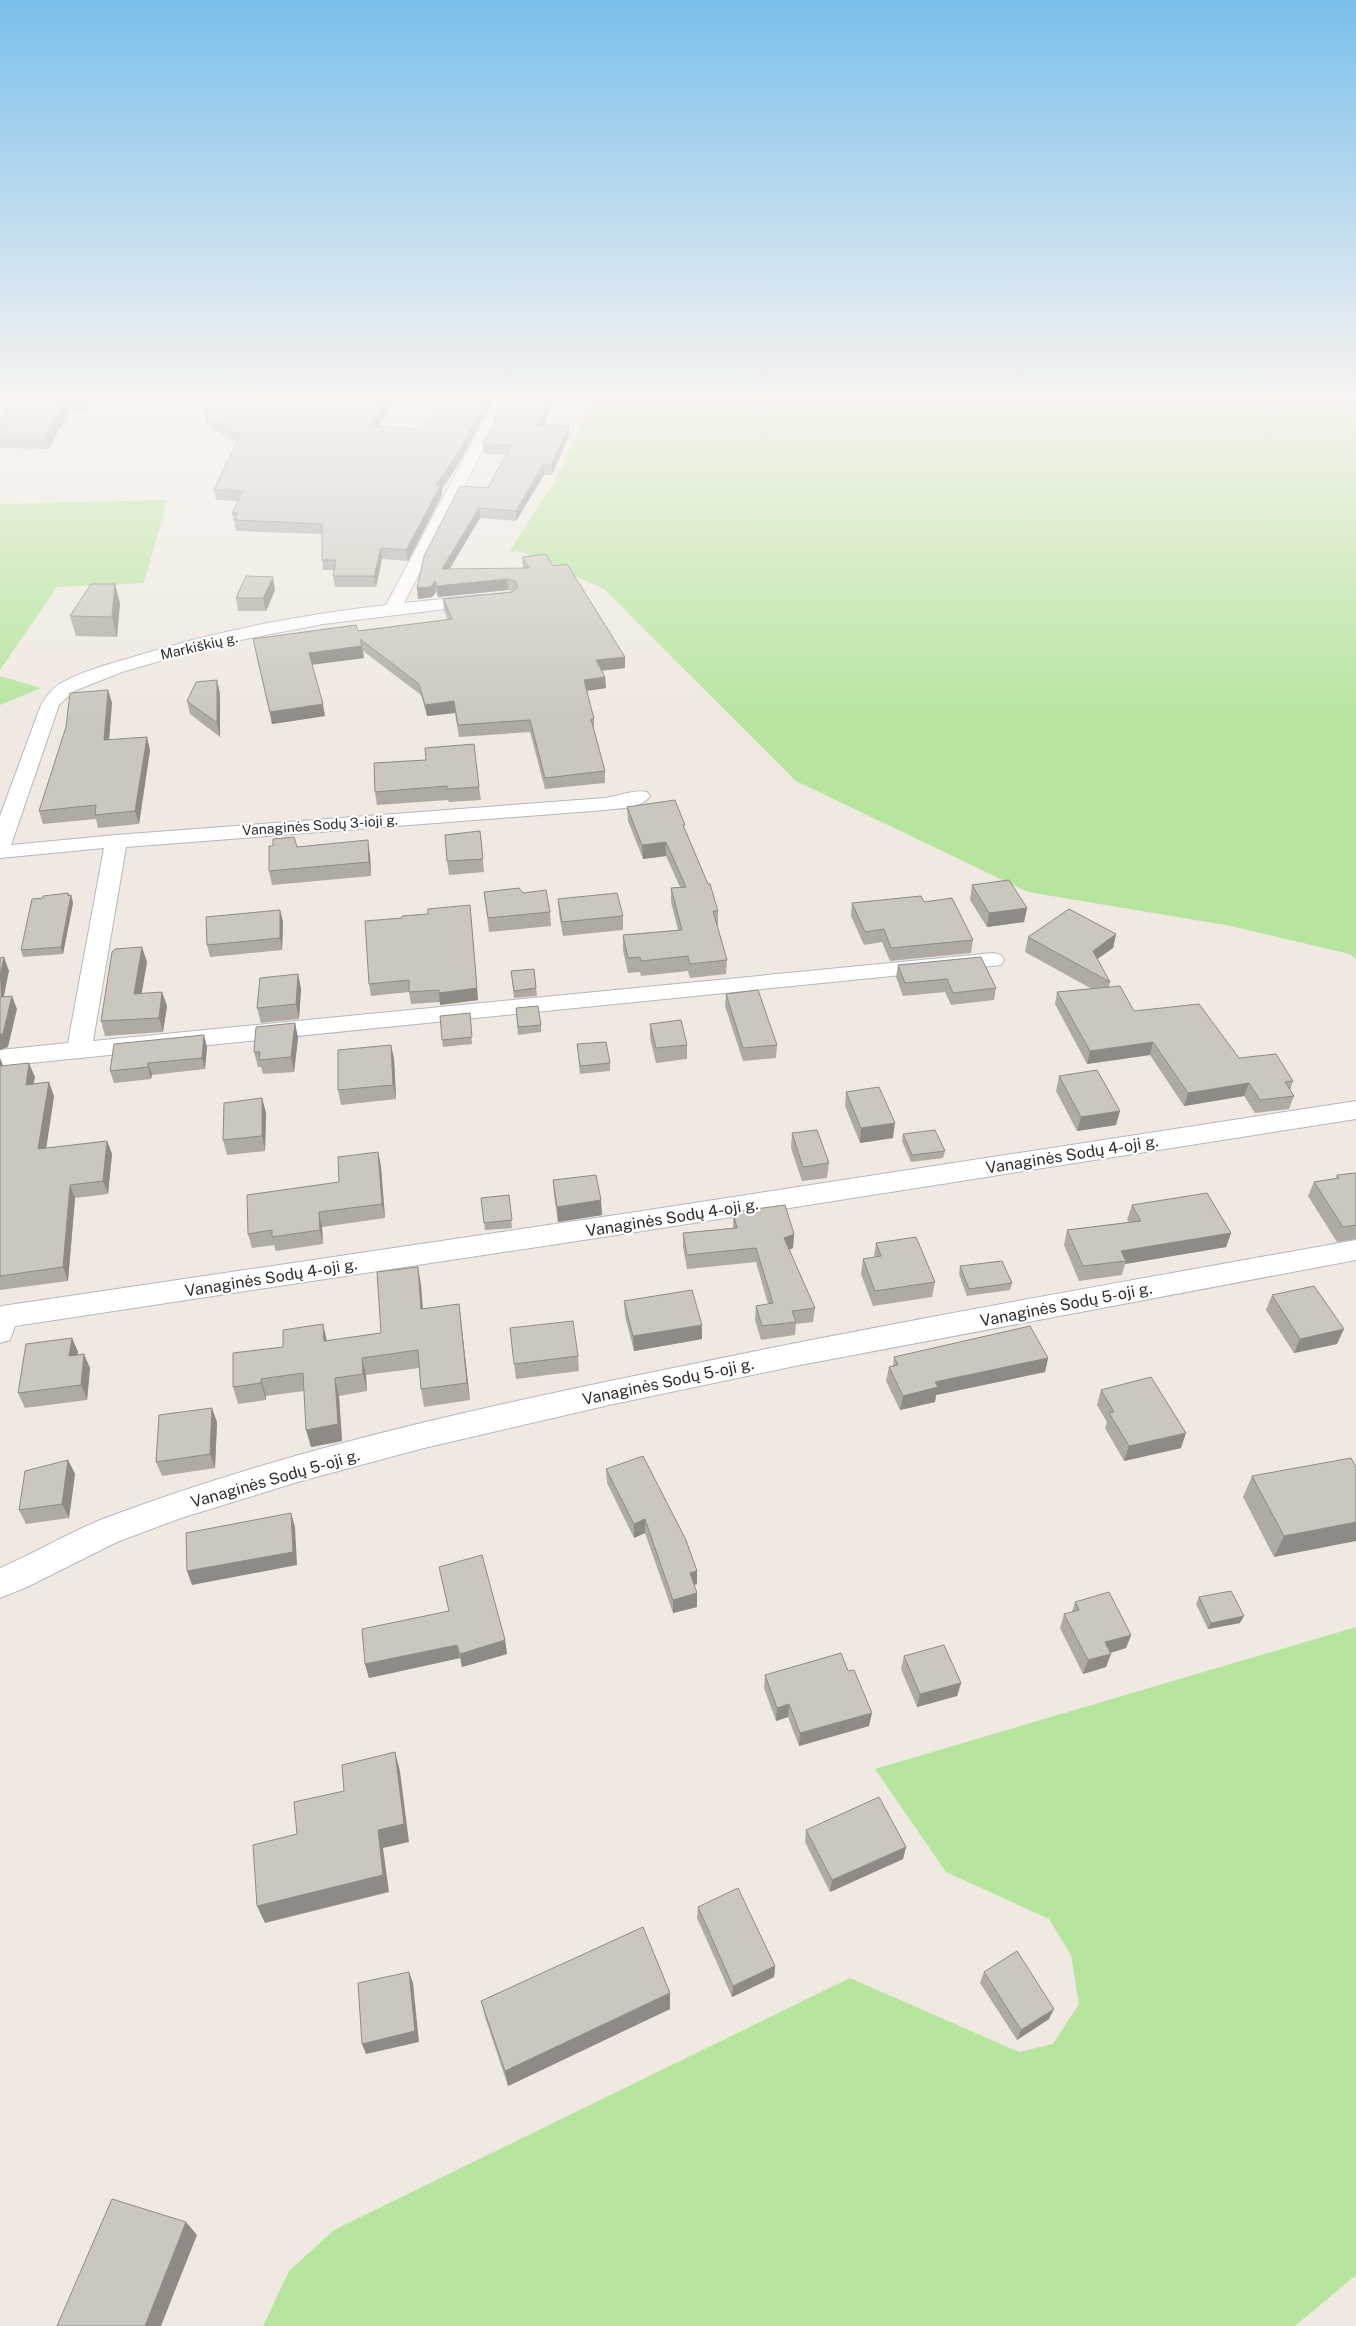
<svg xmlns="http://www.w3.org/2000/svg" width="1356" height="2326" font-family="'Public Sans',sans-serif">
<rect width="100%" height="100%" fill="#efe9e1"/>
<g fill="#b6e59e">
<polygon points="593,398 1356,398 1356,959 1350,954 1231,926 1028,892 796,781 604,589 525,553 510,551 558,475"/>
<polygon points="167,500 144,583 57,587 0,670 0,504"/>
<polygon points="0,676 41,688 0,705"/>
<polygon points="1356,1627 1356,2275 1295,2326 263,2326 289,2271 334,2230 850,1978 1019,2052 1053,2044 1079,2004 1071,1955 1049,1919 946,1872 875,1769"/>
</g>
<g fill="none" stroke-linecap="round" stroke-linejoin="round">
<g stroke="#b4b7c1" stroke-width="2">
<g id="street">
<path d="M 496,398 L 510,398 L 404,603 L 480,595 L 486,596 L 489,600 L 486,604 L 323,624 L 219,644 L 122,672 L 74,691 L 59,705 L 11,845 L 116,835 L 605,798 C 618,796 636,789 647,792 L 650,796 C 641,809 620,808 605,810 L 126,847 L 93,1041 L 993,953 L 1001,955 L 1004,960 L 1001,965 L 0,1066 L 0,1050 L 68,1043 L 104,848 L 0,858 L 0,816 L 41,705 C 46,697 52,688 61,683 C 83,671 109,664 133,657 C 215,631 300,615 386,605 Z"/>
<polygon points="1356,1101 1356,1119 636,1232 15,1326 10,1340 0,1343 0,1307 2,1306 636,1212"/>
<path d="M 1356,1240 L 1356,1260 L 795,1366 L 609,1405 L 424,1448 L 301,1481 L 181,1518 L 117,1542 L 27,1587 L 0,1598 L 0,1568 C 37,1552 71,1531 108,1517 C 281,1452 464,1411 644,1374 C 881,1324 1118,1283 1356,1240 Z"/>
</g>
</g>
<use href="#street" fill="#fff" fill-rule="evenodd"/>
</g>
<g fill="#afaba4">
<polygon points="14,398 92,398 87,413 68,413 49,449 0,448 0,422"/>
<polygon points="214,398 395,398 377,426 421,429 444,398 494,398 461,460 442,489 442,495 408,561 382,559 376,587 335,587 333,576 334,570 323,570 322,560 322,534 236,531 232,513 238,501 216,500 214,490 237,442 207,426 205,416"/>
<polygon points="505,398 558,398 543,425 569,426 569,436 552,475 544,475 516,521 480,518 450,569 523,568 522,557 553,566 625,657 625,668 602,671 605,677 606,688 587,691 594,719 594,730 605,771 605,783 545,789 530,732 459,737 455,713 427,716 421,695 363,651 364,658 312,664 325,716 272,724 255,650 358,631 448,620 444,610 443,599 514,591 508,590 438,597 436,592 432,597 418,599 488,488 506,454 484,454 483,444"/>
<polygon points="275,590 266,611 238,611 236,598"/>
<polygon points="120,603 117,637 76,636 70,616"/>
<polygon points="217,680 220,694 220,737 190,714 187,701"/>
<polygon points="108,690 112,703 109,739 150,750 139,824 98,828 96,819 43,824 39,811"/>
<polygon points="426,760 479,787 481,800 449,802 448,800 377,805 375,792"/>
<polygon points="627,807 685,831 718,911 718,925 717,925 727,960 726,974 690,978 688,971 641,976 640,972 628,973 623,950 623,935 678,930 671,902 671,888 680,887 666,856 643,859 628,821"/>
<polygon points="480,831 484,872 449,875 447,861"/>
<polygon points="297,847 370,855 371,876 272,885 269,871"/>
<polygon points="972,885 1027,908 1024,922 987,927 970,900"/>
<polygon points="484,892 523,893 550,912 551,926 489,932"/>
<polygon points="68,893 69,896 71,895 73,903 63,954 23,957 21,950 43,898"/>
<polygon points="558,899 623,916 623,930 563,936 559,914"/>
<polygon points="924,902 973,940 971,953 890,961 882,942 864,945 851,916 852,903"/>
<polygon points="280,910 283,922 282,950 210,957 207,945"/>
<polygon points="471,917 478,1000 440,1005 440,1002 411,1004 409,992 371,996 369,984"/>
<polygon points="1116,934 1113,948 1097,959 1110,982 1109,987 1134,1011 1239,1058 1293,1081 1290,1090 1294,1096 1289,1109 1255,1113 1244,1096 1184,1106 1150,1055 1087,1064 1055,1004 1057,992 1092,989 1025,952 1028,937"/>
<polygon points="147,962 141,994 162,992 167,1006 163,1032 105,1036 101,1021"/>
<polygon points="898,965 996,988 994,1000 951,1005 945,992 903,996 896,977"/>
<polygon points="534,969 537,996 514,998 511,971"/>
<polygon points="298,974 301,989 299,1019 261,1023 257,1008"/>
<polygon points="726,994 777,1045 776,1058 743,1061 725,1006"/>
<polygon points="516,1008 541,1025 541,1032 518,1035"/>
<polygon points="470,1013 472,1044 443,1047 442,1040"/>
<polygon points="295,1023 298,1038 294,1072 263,1074 261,1067 258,1067 254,1052"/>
<polygon points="650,1024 687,1045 687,1059 656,1063 650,1038"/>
<polygon points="577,1044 610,1063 610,1071 580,1074"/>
<polygon points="391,1045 394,1059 396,1099 341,1105 338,1090"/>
<polygon points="207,1047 205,1069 152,1075 151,1079 114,1083 110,1071"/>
<polygon points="0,1058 3,1066 35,1077 33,1084 54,1096 46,1148 107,1141 112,1154 108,1194 75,1198 68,1281 0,1290"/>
<polygon points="1059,1076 1116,1125 1077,1131 1056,1091"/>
<polygon points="846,1092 893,1138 860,1143 845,1106"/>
<polygon points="262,1098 266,1113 265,1151 227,1155 223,1140"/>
<polygon points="792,1133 829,1163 827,1178 802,1181 791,1148"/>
<polygon points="903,1134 945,1151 943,1158 911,1162 902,1141"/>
<polygon points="378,1152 381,1167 385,1218 322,1227 323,1244 276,1251 274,1245 252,1248 248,1234 339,1182"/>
<polygon points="1356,1173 1356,1239 1337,1242 1308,1196 1314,1182 1335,1179 1337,1175"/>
<polygon points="553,1180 602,1215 558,1222 554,1195"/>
<polygon points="509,1195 512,1228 485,1230 481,1198"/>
<polygon points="1132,1205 1231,1233 1226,1247 1125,1264 1122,1275 1079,1281 1064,1245 1067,1230 1129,1222 1127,1220"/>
<polygon points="733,1212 794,1234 793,1248 789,1250 815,1308 813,1322 796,1324 795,1335 761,1340 755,1320 756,1306 768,1304 756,1262 687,1269 683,1247 683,1233 733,1228"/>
<polygon points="876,1243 935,1282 932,1297 873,1306 861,1274 863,1259 874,1257"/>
<polygon points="960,1266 1012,1283 1010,1290 967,1296 959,1274"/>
<polygon points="421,1285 423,1309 459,1304 470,1400 424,1407 421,1389 419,1368 366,1375 367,1391 339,1396 342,1441 311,1447 304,1391 266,1396 266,1400 238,1404 233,1387 327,1341 381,1333"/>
<polygon points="1272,1295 1337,1344 1294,1353 1266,1310"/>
<polygon points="624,1301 702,1339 634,1351 625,1316"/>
<polygon points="510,1328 578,1356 579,1371 516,1379"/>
<polygon points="72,1338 78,1352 77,1355 90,1368 87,1400 25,1408 18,1393"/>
<polygon points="894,1357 1048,1358 1045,1372 936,1395 935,1402 900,1410 886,1381 889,1367 893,1366"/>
<polygon points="1101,1390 1181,1448 1124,1461 1105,1428 1107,1422 1097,1405"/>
<polygon points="217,1422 215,1468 162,1476 156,1462"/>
<polygon points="68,1460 75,1474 69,1518 26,1524 19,1510"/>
<polygon points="1356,1467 1274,1557 1243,1497 1252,1476"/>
<polygon points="606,1469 697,1571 697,1584 694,1585 697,1593 697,1607 673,1613 645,1533 634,1538 607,1483"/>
<polygon points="439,1567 505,1640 507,1654 462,1667 460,1658 369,1678 365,1664 449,1611"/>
<polygon points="1199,1597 1240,1623 1208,1629 1196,1604"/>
<polygon points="1075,1602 1131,1635 1126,1648 1110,1653 1106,1667 1083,1674 1060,1628 1064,1614 1072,1612"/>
<polygon points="904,1656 961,1683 957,1696 917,1707 901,1669"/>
<polygon points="765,1675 869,1726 799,1746 788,1717 776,1721 764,1688"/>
<polygon points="806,1830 906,1847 903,1859 830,1892 805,1842"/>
<polygon points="698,1907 775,1966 774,1977 732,1997 697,1918"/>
<polygon points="984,1972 1049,2019 1017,2040 980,1983"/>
<polygon points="670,1993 670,2009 508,2086 485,2017 481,2001"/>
</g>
<g fill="#8e8b86">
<polygon points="85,398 92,398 87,413 84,401"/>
<polygon points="388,398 395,398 371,436 370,426"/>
<polygon points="488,398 494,398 461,460 442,489 442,495 408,561 406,550 436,485"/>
<polygon points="552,398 558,398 538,435 537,425"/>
<polygon points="65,401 68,413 49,449 45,437"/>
<polygon points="569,426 569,436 552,475 551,465"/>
<polygon points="543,464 544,475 516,521 516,511"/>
<polygon points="479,508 480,518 443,579 442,569"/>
<polygon points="381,548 382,559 376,587 374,576"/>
<polygon points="273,577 275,590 266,611 263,598"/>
<polygon points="507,579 508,590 438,597 437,586"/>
<polygon points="435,581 436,592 432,597 418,599 417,588"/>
<polygon points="115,584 120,603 117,637 112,617"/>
<polygon points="362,646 364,658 311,665 309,653"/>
<polygon points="625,657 625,668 596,671 596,660"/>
<polygon points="605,677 606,688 585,691 584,680"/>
<polygon points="217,680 220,694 220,737 217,723"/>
<polygon points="108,690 112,703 108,753 104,740"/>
<polygon points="454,701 455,713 427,716 425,705"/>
<polygon points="323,704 325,716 272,724 270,712"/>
<polygon points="147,737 150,750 139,824 135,811"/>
<polygon points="368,840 370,855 371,876 369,862"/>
<polygon points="666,842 666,856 643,859 642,845"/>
<polygon points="68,893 70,899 71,895 73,903 63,954 61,947"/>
<polygon points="1027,908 1024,922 987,927 989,913"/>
<polygon points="280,910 283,922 282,950 280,938"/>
<polygon points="471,917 478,1000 440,1005 439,993"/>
<polygon points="1116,934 1113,948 1089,965 1093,951"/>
<polygon points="142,947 147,962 139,1009 134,994"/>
<polygon points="4,957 9,971 1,1010 0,976"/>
<polygon points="298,974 301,989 299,1019 296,1004"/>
<polygon points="162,992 167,1006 163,1032 159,1018"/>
<polygon points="12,996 17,1009 8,1047 0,1050 0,1034"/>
<polygon points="295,1023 298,1038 294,1072 291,1057"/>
<polygon points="204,1035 207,1047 205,1069 202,1058"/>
<polygon points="1153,1042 1150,1055 1087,1064 1090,1051"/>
<polygon points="391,1045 394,1059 396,1099 393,1085"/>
<polygon points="0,1058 4,1068 0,1078"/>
<polygon points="29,1063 35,1077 31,1098 26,1085"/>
<polygon points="148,1063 152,1075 151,1079 148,1067"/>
<polygon points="49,1082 54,1096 44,1163 38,1149"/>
<polygon points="1249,1083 1244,1096 1184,1106 1188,1093"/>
<polygon points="262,1098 266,1113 265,1151 262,1136"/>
<polygon points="1120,1111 1116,1125 1077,1131 1081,1117"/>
<polygon points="895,1123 893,1138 860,1143 861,1128"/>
<polygon points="107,1141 112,1154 108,1194 103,1181"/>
<polygon points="378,1152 381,1167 385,1218 382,1204"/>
<polygon points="70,1185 75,1198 68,1281 63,1267"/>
<polygon points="601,1200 602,1215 558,1222 557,1207"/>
<polygon points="319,1212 322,1227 323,1244 320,1230"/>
<polygon points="1231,1233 1226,1247 1125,1264 1126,1261 1121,1251"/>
<polygon points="794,1234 793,1248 783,1252 784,1238"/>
<polygon points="418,1267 421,1285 424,1327 421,1309"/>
<polygon points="459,1304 461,1321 470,1400 467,1383"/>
<polygon points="323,1324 327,1341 324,1341"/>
<polygon points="702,1325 702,1339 634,1351 633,1336"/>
<polygon points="1344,1329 1337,1344 1294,1353 1300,1339"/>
<polygon points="72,1338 78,1352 76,1370 69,1356"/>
<polygon points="84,1354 90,1368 87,1400 81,1385"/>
<polygon points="362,1358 366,1375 367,1391 363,1374"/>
<polygon points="1048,1358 1045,1372 936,1395 935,1402 900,1410 903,1396 935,1382"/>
<polygon points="335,1378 339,1396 342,1441 311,1447 306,1430"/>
<polygon points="261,1379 266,1396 266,1400 261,1383"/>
<polygon points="212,1408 217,1422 215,1468 210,1454"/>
<polygon points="1186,1433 1181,1448 1124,1461 1129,1446"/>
<polygon points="68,1460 75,1474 69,1518 62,1504"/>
<polygon points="291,1513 295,1527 297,1565 192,1585 187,1571"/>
<polygon points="645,1519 645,1533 634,1538 634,1524"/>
<polygon points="1356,1522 1356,1541 1274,1557 1284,1536"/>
<polygon points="697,1571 697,1584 690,1586 690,1573"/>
<polygon points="697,1593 697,1607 673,1613 673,1600"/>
<polygon points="1244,1616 1240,1623 1208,1629 1211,1623"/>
<polygon points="1131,1635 1126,1648 1100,1656 1105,1642"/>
<polygon points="505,1640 507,1654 462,1667 460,1654"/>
<polygon points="457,1645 460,1658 369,1678 365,1664"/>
<polygon points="1111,1654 1106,1667 1083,1674 1088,1660"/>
<polygon points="961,1683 957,1696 917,1707 920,1694"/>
<polygon points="789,1704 788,1717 776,1721 777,1708"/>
<polygon points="872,1713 869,1726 799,1746 800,1733"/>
<polygon points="395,1752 400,1771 409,1842 383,1848 389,1892 265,1923 257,1906 378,1830"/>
<polygon points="906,1847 903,1859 830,1892 832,1880"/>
<polygon points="775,1966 774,1977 732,1997 733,1986"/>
<polygon points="409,1972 413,1983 419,2042 366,2054 362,2044"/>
<polygon points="670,1993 670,2009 508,2086 505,2071"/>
<polygon points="1054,2009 1049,2019 1017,2040 1021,2030"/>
<polygon points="186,2222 197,2235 161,2326 145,2326"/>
</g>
<g fill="#cbc7bf" stroke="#8e8b86">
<polygon points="14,398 85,398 84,401 65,401 45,437 0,437 0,422"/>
<polygon points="214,398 388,398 370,426 421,429 444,398 488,398 460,450 436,485 441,485 406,550 381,548 374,576 333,576 336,560 322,560 322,524 234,520 238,513 232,513 243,491 214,490 240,435 205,416"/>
<polygon points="505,398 552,398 537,425 569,426 551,465 543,464 516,511 479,508 442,569 529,568 522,557 546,554 553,566 567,564 625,657 596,660 605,677 584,680 594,719 591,719 605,771 545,778 530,720 458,725 454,701 425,705 419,684 360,639 362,646 309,653 323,704 270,712 253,639 356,625 358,631 452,619 443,599 513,592 518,587 515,581 507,579 437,586 435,581 431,587 417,588 424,556 460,486 488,488 511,445 483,444"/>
<polygon points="246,576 273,577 263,598 236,598"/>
<polygon points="91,584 115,584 112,617 70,616"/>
<polygon points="217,680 217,723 187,701 196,682"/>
<polygon points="108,690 104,740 147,737 135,811 95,815 96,805 39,811 66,727 70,693"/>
<polygon points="474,744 479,787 447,789 447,786 375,792 374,763 426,760 425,748"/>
<polygon points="675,800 685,825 683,825 708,884 710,884 718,911 713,911 727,960 690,964 688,956 641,961 640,957 628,958 623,935 682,930 671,888 686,887 666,842 642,845 627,807"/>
<polygon points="480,831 483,859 447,861 445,835"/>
<polygon points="294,837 297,847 368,840 369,862 269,871 269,846 273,846 273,839"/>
<polygon points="1009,880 1027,908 989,913 972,885"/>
<polygon points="519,888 523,893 546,890 550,912 488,918 484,892"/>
<polygon points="68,893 68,896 71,895 61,947 21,950 32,899 43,898 43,896"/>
<polygon points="617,893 623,916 562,922 558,899"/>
<polygon points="921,896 924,902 952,898 973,940 891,948 884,929 865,932 852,903"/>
<polygon points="470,905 477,988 439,993 439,990 409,992 409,980 369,984 365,921 402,918 402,916 428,914 428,909"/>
<polygon points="1069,909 1116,934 1093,951 1110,982 1028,937"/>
<polygon points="280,910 280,938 207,945 206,917"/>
<polygon points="142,947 134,994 162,992 159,1018 101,1021 112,952 115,949"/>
<polygon points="4,957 0,976 0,958"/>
<polygon points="981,957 996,988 953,993 947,979 905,983 898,965"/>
<polygon points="534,969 536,988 514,991 511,971"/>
<polygon points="298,974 296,1004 257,1008 260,978"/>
<polygon points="1120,986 1134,1011 1199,1004 1239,1058 1276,1054 1293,1081 1285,1082 1294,1096 1260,1100 1249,1083 1188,1093 1153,1042 1090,1051 1057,992"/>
<polygon points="758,990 777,1045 743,1048 726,994"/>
<polygon points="12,996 3,1034 0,1034 0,997"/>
<polygon points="538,1006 541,1025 518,1027 516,1008"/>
<polygon points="470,1013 472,1037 442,1040 440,1016"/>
<polygon points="681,1020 687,1045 656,1048 650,1024"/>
<polygon points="295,1023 291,1057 259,1060 260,1052 254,1052 256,1027"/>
<polygon points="204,1035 202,1058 148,1063 148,1067 110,1071 114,1044"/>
<polygon points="606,1042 610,1063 580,1066 577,1044"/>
<polygon points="391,1045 393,1085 338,1090 338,1050"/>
<polygon points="29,1063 26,1085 49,1082 38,1149 107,1141 103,1181 70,1185 63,1267 0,1276 0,1066"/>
<polygon points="1097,1070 1120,1111 1081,1117 1059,1076"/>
<polygon points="879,1087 895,1123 861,1128 846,1092"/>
<polygon points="262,1098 262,1136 223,1140 224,1103"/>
<polygon points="817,1130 829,1163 803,1167 792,1133"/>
<polygon points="935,1130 945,1151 912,1155 903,1134"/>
<polygon points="378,1152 382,1204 319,1212 320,1230 272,1237 272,1230 248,1234 247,1195 339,1182 338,1157"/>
<polygon points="1356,1173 1356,1225 1343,1227 1314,1182 1339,1178 1337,1175"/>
<polygon points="596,1175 601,1200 557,1207 553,1180"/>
<polygon points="1207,1193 1231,1233 1121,1251 1126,1261 1083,1266 1067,1230 1141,1221 1132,1205"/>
<polygon points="509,1195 512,1220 484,1223 481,1198"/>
<polygon points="785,1205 794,1234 784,1238 815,1308 792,1311 796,1322 762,1326 756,1306 773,1303 756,1248 687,1255 683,1233 737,1228 733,1212"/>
<polygon points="916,1237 935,1282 875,1291 863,1259 881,1256 876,1243"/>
<polygon points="1002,1261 1012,1283 969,1289 960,1266"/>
<polygon points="418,1267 421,1309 459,1304 467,1383 421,1389 418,1350 362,1358 363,1374 335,1378 338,1424 306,1430 303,1373 261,1379 261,1383 233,1387 233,1353 283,1347 283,1330 323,1324 324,1341 381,1333 377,1272"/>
<polygon points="1314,1286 1344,1329 1300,1339 1272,1295"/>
<polygon points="692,1290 702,1325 633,1336 624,1301"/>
<polygon points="573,1321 578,1356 514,1364 510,1328"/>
<polygon points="1030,1326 1048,1358 935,1382 938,1387 903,1396 889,1367 898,1365 894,1357"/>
<polygon points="72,1338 69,1356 84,1354 81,1385 18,1393 26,1344"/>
<polygon points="1151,1377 1186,1433 1129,1446 1109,1413 1114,1412 1101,1390"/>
<polygon points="212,1408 210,1454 156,1462 159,1415"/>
<polygon points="643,1456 686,1540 697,1571 690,1573 697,1593 673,1600 645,1519 634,1524 606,1469"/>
<polygon points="1351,1458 1356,1467 1356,1522 1284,1536 1252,1476"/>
<polygon points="68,1460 62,1504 19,1510 25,1471"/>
<polygon points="291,1513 293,1552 187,1571 186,1533"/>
<polygon points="482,1555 505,1640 460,1654 457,1645 365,1664 362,1629 449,1611 439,1567"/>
<polygon points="1231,1591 1244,1616 1211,1623 1199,1597"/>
<polygon points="1109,1592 1131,1635 1105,1642 1111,1654 1088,1660 1064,1614 1079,1610 1075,1602"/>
<polygon points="944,1645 961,1683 920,1694 904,1656"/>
<polygon points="841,1653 848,1671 854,1670 872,1713 800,1733 789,1704 777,1708 765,1675"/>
<polygon points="395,1752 404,1824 378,1830 383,1875 257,1906 253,1845 297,1834 294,1802 344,1791 342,1765"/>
<polygon points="879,1797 906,1847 832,1880 806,1830"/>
<polygon points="738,1888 775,1966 733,1986 698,1907"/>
<polygon points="643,1927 670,1993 505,2071 481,2001"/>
<polygon points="1017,1951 1054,2009 1021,2030 984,1972"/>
<polygon points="409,1972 415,2031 362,2044 358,1983"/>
<polygon points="112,2199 186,2222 145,2326 57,2326"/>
</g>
<linearGradient id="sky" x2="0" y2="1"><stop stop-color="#7abfeb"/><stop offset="0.55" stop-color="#f8f5f2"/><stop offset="1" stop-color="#f8f5f2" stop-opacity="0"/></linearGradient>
<rect width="1356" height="723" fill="url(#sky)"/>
<g text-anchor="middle" stroke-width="4.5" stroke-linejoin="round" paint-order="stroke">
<g font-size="14" fill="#2e2e2e" stroke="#fff">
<text transform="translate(199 646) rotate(-13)" y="5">Markiškių g.</text>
<text transform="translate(320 825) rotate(-4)" y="5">Vanaginės Sodų 3-ioji g.</text>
</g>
<g font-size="16" fill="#2e2e2e" stroke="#fff">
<text transform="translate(1072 1154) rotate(-9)" y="6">Vanaginės Sodų 4-oji g.</text>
<text transform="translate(672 1217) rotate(-9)" y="6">Vanaginės Sodų 4-oji g.</text>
<text transform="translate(271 1277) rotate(-9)" y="6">Vanaginės Sodų 4-oji g.</text>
<text transform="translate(1066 1304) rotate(-11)" y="6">Vanaginės Sodų 5-oji g.</text>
<text transform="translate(668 1381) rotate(-12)" y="6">Vanaginės Sodų 5-oji g.</text>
<text transform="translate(275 1478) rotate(-16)" y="6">Vanaginės Sodų 5-oji g.</text>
</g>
</g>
</svg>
